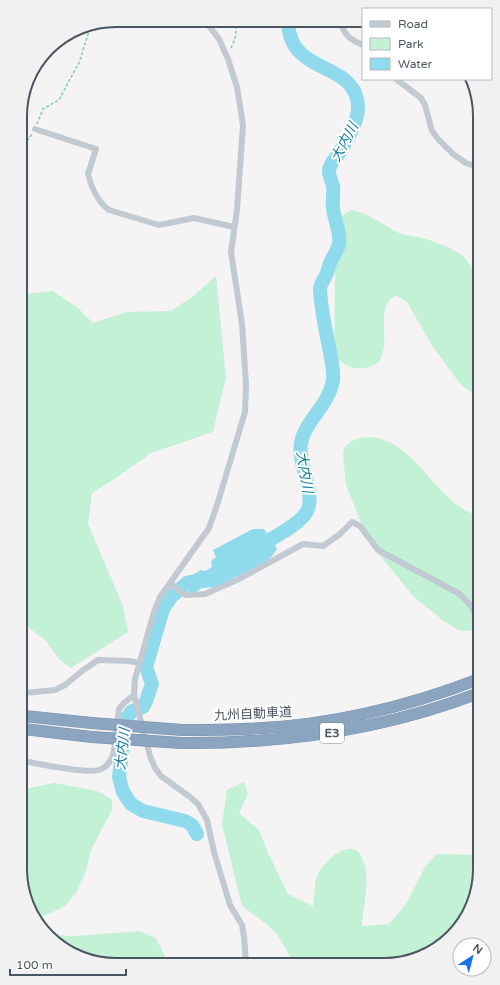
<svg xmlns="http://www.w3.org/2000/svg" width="500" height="985" font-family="'Varela Round','Noto Sans JP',sans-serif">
<rect width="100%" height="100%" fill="#f5f3f3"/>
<g fill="#c3f1d5">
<path d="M 352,210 C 370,214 383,225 399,233 C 409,237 419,236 429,240 C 438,243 459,251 465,258 C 469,263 473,270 476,276 L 477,396 L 461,385 L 433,347 L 407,302 L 397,296 C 370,302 398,356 372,366 C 368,368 363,368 359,368 C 348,369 340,362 334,353 L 335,279 L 333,230 C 335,220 344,213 352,210 Z"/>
<polygon points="216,276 226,378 213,432 151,453 113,480 92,493 88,524 123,606 128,632 71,668 59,659 45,640 24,624 22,307 26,294 53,291 78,308 93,323 127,312 171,311 192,297"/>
<path d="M 370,437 C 405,439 427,479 451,500 C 458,507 468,512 478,516 L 478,630 L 468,631 L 458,630 L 444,621 L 414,597 L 369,542 L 346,485 L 343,454 L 345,447 L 350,442 L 359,438 Z"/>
<path d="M 244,782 L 248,794 L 239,813 L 259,830 L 268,853 L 288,894 L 313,906 C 315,897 314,884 317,876 C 322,863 350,836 361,856 C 372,874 363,906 362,926 L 389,924 L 406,904 L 425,867 L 437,854 L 480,855 L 480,875 L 460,928 L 415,960 L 278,962 L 290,956 L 277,934 L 264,922 L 242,906 L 222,824 L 227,790 Z"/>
<polygon points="54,783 97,791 110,798 112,802 112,810 91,850 86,871 76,893 65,906 38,919 25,900 24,787 30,788"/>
<polygon points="140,931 156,938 168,963 103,964 53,941 49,935 75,936"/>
</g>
<polygon fill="#90daee" points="253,529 264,529 277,549 269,560 216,587 202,588 194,593 189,593 188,585 184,580 201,570 205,571 212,567 211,561 216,557 213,550"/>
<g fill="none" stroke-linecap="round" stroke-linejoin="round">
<g stroke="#90daee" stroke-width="14">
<path d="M 254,549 C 267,541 304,523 308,509 C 315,489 297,464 301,443 C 305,420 329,406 333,380 C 334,369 331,358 329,347 C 325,328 321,308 320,289 C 320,284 324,280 326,275 C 328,271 329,265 331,261 C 333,256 338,250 339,244 C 341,232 334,220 333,208 C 332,201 334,193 333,186 C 332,182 329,176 329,171 C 329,165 334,160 338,155 C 347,140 362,117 357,99 C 348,61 289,74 288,21"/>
<polyline points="197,834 192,825 185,821 143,811 131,804 123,792 119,777 126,719 132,711 143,707 146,701 152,684 146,667 163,609 171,597 187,583 204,579"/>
</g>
<g stroke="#7690ad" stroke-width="12">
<g id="highway">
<polyline points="24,716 92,723"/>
<polyline points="24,729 92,737"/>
<path d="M 182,730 C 202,730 222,730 242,729 C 323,727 404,708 479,679"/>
<path d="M 181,743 C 283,744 383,730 479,693"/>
</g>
</g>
<g stroke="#7ad0a6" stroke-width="1.5" stroke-dasharray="3 2" stroke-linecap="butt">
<polyline points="231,48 235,39 237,21"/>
<polyline points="37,124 43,109 59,100 70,79 79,63 91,25"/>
<polyline points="21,149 32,134"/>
</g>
<g stroke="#c1cad2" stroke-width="6">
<polyline points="205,21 219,39 228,59 237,87 243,125 237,210 231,252 242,324 246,385 245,412 218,502 209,528 160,597 154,612 135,679 134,695 150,756 155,768 161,776 190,797 198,804 207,820 214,852 230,905 242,925 244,937 246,962"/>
<path d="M 341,21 C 343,35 351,40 363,45"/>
<polyline points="396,79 421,98 425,105 432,131 438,139 453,154 466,163 475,166"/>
<path d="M 35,129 L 96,149 L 88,174 C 91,187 98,202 109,210 L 159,225 L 194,218 L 234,227"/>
<polyline points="171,583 181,593 186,595 205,594 237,580 303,544 323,546 340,534 352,522 360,526 378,550 460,594 471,606 475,614 478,631"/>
<polyline points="24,693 55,690 65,685 82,671 98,660 129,661 139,663"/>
<path d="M 24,761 C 40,764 86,774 99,770 C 108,767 112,760 114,751 L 119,709 L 124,703 L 134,695"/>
</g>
<use href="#highway" stroke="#8ba5c1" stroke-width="11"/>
<g stroke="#7690ad" stroke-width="12" stroke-linecap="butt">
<g id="highway-bridge">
<polyline points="92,723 182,730"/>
<polyline points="92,737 181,743"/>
</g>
</g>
<use href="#highway-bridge" stroke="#8ba5c1" stroke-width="11"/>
</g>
<g text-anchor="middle" stroke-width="4" stroke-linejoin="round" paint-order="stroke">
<rect fill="#fff" stroke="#808990" stroke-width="1" x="320" y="723" width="24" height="20" rx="3"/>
<g font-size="12" font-weight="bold" fill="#4a5661">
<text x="332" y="737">E3</text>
</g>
<g font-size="13" fill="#4a5661" stroke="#fff">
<text transform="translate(253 713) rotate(-3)" y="5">九州自動車道</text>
</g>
<g font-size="14" font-style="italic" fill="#0c7c9b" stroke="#fff">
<text transform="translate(344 142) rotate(-62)" y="5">大内川</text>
<text transform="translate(305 472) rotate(81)" y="5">大内川</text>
<text transform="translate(122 749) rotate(-83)" y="5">大内川</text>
</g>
</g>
<path d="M0 0H500V985H0ZM116 27H384A89 89 0 0 1 473 116V869A89 89 0 0 1 384 958H116A89 89 0 0 1 27 869V116A89 89 0 0 1 116 27Z" fill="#f1f1f2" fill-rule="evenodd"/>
<path fill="none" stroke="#4a5661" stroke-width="2" d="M116 27H384A89 89 0 0 1 473 116V869A89 89 0 0 1 384 958H116A89 89 0 0 1 27 869V116A89 89 0 0 1 116 27Z"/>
<rect x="362" y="8" width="130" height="72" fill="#ffffff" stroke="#b7bbc0"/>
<rect x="370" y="21" width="20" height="6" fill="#c1cad2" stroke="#b7bbc0"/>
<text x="398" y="28" font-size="12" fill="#4a5661">Road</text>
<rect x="370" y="38" width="20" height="12" fill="#c3f1d5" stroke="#b7bbc0"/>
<text x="398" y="48" font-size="12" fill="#4a5661">Park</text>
<rect x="370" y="58" width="20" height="12" fill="#90daee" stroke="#b7bbc0"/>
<text x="398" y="68" font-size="12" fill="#4a5661">Water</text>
<g transform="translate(472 957) rotate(36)"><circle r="19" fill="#ffffff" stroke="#b7bbc0"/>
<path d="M0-3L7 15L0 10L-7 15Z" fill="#1a73e8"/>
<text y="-6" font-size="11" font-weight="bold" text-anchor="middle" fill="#4a5661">N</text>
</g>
<path d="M10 969v6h116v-6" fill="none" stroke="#4a5661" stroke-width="2"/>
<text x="16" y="969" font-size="12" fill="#4a5661" stroke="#ffffff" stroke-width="3" paint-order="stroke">100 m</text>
</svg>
